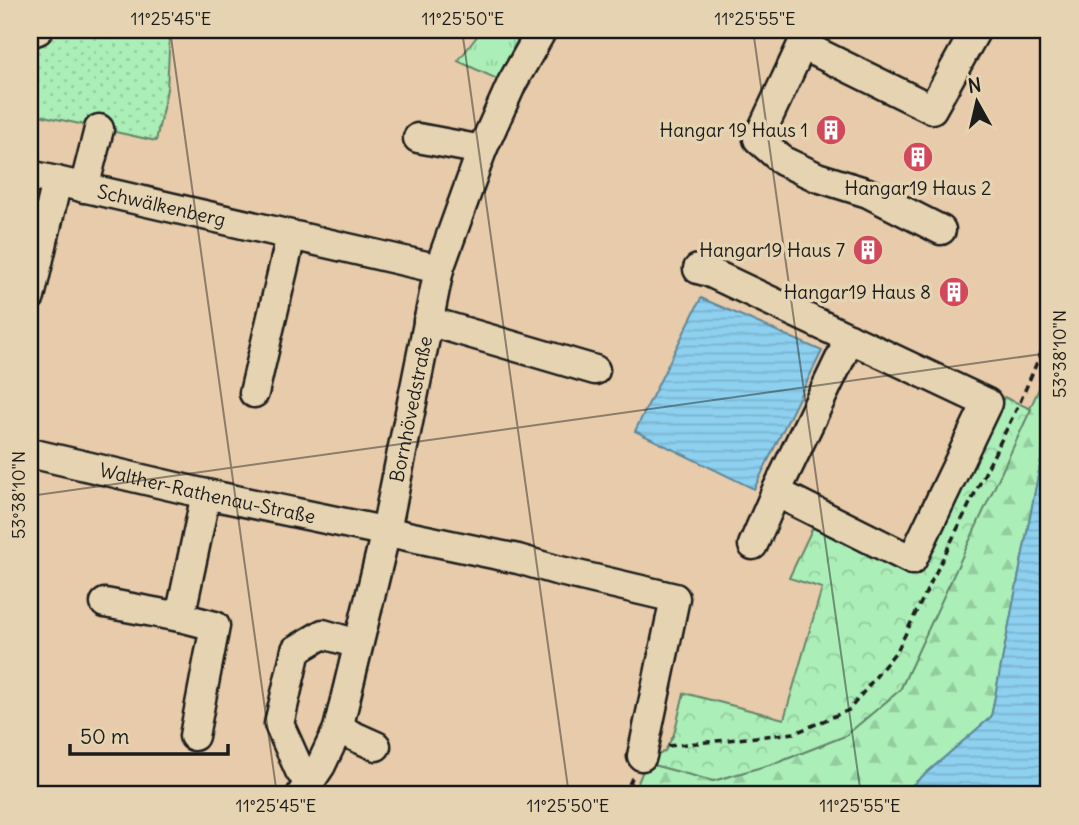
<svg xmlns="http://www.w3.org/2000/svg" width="1079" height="825" font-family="Delius,sans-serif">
<defs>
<pattern id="grass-tufts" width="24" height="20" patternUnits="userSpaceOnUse" patternTransform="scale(1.75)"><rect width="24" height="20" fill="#abeeb8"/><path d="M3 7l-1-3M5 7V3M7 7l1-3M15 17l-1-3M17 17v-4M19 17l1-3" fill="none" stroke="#93cc9e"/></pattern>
<pattern id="forest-firs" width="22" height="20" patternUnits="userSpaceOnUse" patternTransform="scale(1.75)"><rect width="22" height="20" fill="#abeeb8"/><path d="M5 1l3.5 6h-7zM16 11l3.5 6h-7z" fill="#93cc9e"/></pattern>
<pattern id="park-crowns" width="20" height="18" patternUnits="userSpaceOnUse" patternTransform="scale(1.75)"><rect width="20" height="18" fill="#abeeb8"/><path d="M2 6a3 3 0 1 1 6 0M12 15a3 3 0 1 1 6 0" fill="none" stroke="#93cc9e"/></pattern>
<pattern id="garden-dots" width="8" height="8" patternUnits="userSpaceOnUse" patternTransform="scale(1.75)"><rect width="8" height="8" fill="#abeeb8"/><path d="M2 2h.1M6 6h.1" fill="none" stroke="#93cc9e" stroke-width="1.8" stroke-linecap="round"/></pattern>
<pattern id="water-rules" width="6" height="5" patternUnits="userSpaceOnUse" patternTransform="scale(1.75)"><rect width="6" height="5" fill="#8dd0ef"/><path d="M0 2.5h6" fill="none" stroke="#79b2cc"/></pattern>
</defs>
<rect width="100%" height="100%" fill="#e7cbaa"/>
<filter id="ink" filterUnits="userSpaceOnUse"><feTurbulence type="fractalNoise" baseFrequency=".0143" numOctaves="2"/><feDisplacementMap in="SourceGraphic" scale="14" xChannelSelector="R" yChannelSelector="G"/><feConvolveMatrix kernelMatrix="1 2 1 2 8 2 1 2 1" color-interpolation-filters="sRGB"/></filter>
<g filter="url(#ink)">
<polygon fill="url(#grass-tufts)" stroke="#64856a" stroke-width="2" points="482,30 523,30 497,79 458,61"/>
<polygon fill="url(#forest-firs)" stroke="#64856a" stroke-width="2" points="1049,367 1049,430 1045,440 991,717 901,795 633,795 646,763 713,781 779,762 845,736 900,690"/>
<polygon fill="url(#park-crowns)" stroke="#64856a" stroke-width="2" points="1004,397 1031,409 900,690 845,736 779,762 713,781 646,763 665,751 674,734 684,693 784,719 822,588 789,578 813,527 916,576"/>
<polygon fill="url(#garden-dots)" stroke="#64856a" stroke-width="2" points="30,30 170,30 167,89 156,141 30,113"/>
<g fill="url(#water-rules)" stroke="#60889b" stroke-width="2">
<polygon points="701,298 822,351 754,489 635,431"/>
<polygon points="1049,430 1049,795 901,795 991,717 1045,440"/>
</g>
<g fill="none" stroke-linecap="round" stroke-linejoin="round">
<g stroke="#1c1c1c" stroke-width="33">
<g id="minor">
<polyline points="809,30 758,139 783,161 817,177 868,193 941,230"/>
<polyline points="30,33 38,30"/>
<polyline points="802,45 932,109 976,30"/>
<polyline points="418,138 482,150"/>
<path id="s1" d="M 30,175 L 439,269"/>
<polyline points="84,188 99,129"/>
<polyline points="698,269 709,272 987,403 912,560 776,492 850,338"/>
<polyline points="30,297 57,181"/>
<polyline points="428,321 595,370"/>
<polyline points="254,393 291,236"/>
<path id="s2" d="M 30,453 L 206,494 L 518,559 L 556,570 L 675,598 L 642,756"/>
<polyline points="753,545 776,492"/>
<polyline points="105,603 180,617 215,626 194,736"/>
<polyline points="180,617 206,494"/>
<polyline points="338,729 376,746"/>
<polyline points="310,781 300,771 279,724 296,650 323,634 358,644"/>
<path id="s3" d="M 301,795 L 321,765 L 338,729 L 386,531 L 439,269 L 482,150 L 512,83 L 542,30"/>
</g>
</g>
<g stroke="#1c1c1c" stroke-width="3.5" stroke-dasharray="7 5" stroke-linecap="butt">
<polyline points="668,746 795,733 849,710 898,649 1020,402 1049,334"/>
<polyline points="624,795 633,776"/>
</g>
<use href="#minor" stroke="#e6d3b1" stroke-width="28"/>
</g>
</g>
<path fill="none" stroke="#1c1c1c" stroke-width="2" stroke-opacity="0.45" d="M 170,30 L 277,795M 462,30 L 569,795M 753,30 L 861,795M 1045,30 L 1049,58M 30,496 L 1049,353"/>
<defs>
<g id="building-disc" transform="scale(1.575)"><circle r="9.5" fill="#d1495b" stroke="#e6d3b1"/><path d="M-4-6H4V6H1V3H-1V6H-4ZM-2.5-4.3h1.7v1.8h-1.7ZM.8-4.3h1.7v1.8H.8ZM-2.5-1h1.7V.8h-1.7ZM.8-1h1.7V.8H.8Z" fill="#fff"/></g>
</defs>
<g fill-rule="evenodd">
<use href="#building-disc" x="831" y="130"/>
<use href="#building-disc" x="918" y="157"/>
<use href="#building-disc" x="868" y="250"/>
<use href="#building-disc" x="954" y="292"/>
</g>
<g text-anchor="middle" stroke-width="7" stroke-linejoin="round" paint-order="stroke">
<g font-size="19" fill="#1c1c1c" stroke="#e6d3b1" text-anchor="end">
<text x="808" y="137">Hangar 19 Haus 1</text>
<text x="918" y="195" text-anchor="middle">Hangar19 Haus 2</text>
<text x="845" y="257">Hangar19 Haus 7</text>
<text x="931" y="299">Hangar19 Haus 8</text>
</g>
<g font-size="19" fill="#1c1c1c" stroke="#e6d3b1">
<text dy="7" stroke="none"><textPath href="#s1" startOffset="135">Schwälkenberg</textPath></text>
<text dy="7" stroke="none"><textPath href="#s3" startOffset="404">Bornhövedstraße</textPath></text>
<text dy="7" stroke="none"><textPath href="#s2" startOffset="182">Walther-Rathenau-Straße</textPath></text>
</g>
</g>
<rect width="1079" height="825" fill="none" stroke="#e6d3b1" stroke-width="77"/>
<g transform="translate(977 102) rotate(352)" stroke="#e6d3b1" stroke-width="5" paint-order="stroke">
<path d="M0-5L12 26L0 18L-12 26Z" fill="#1c1c1c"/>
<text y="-10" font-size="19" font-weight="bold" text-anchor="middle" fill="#1c1c1c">N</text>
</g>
<path d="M70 744v10h158v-10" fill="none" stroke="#1c1c1c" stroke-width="3.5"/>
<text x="80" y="744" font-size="21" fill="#1c1c1c" stroke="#e6d3b1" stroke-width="5" paint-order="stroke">50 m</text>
<rect x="38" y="38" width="1002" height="748" fill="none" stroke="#1c1c1c" stroke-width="2.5"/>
<g font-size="18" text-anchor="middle" fill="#1c1c1c">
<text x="171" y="25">11°25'45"E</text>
<text x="463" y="25">11°25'50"E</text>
<text x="755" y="25">11°25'55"E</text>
<text transform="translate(1060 354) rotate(-90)" y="6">53°38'10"N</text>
<text transform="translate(19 495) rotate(-90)" y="6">53°38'10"N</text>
<text x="276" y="812">11°25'45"E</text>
<text x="568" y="812">11°25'50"E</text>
<text x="860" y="812">11°25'55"E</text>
</g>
</svg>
